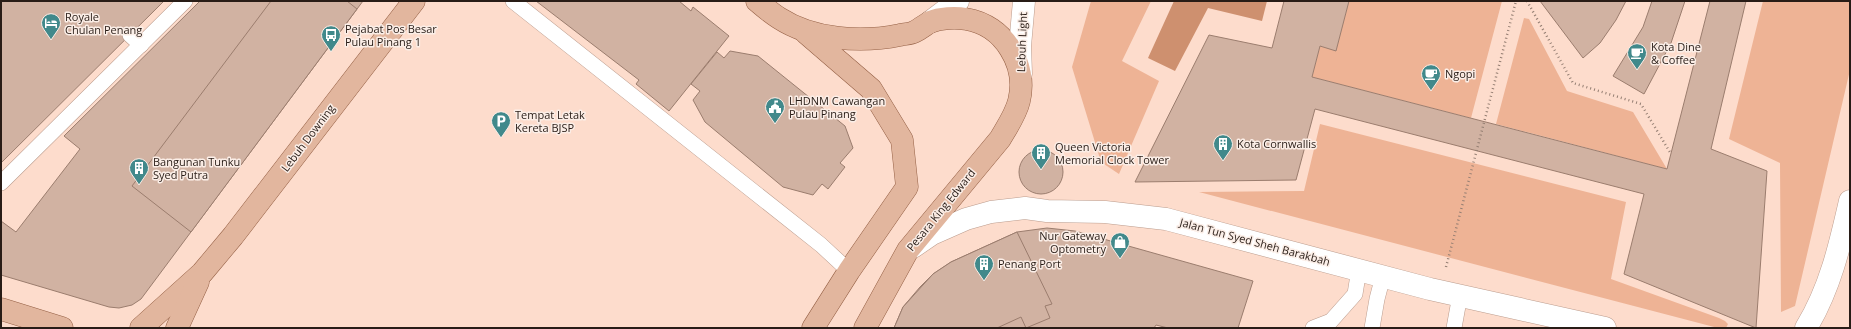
<svg xmlns="http://www.w3.org/2000/svg" width="1851" height="329" font-family="'Open Sans',sans-serif">
<rect width="100%" height="100%" fill="#fddccc"/>
<g fill="#eeb395">
<polygon points="1091,1 1151,1 1122,61 1159,81 1119,174 1101,162 1072,67"/>
<polygon points="1349,1 1502,1 1471,118 1312,77 1320,46 1336,50"/>
<polygon points="1763,1 1850,1 1850,70 1795,306 1781,312 1780,163 1729,139"/>
<polygon points="1524,18 1529,19 1567,91 1633,112 1667,169 1496,124"/>
<polygon points="1320,124 1626,202 1611,279 1719,318 1725,321 1728,324 1726,328 1718,328 1199,192 1304,191"/>
</g>
<polygon fill="#ce906f" points="1174,1 1267,1 1262,21 1208,8 1175,71 1148,58"/>
<g fill="#d1b2a2" stroke="#9b7d6e">
<polygon points="1,1 164,1 1,163"/>
<polygon points="200,1 363,1 141,299 132,305 119,308 109,307 1,275 1,221 16,232 80,149 64,136"/>
<polygon points="271,1 347,1 357,9 191,232 132,186"/>
<polygon points="536,1 679,1 691,11 693,7 729,36 669,111 636,84 639,80"/>
<polygon points="1284,1 1349,1 1336,51 1320,46 1312,77 1667,169 1710,1 1746,1 1711,149 1767,171 1756,328 1624,274 1644,194 1315,109 1296,180 1135,182 1209,35 1272,48"/>
<polygon points="1540,1 1626,1 1616,20 1600,43 1583,58"/>
<polygon points="1652,1 1685,1 1671,43 1644,94 1613,76 1643,27"/>
<polygon points="730,51 758,56 845,126 853,148 840,163 845,167 828,189 822,184 813,195 783,187 705,122 693,100 700,91 691,84 717,52 724,58"/>
<circle cx="1041" cy="172" r="22"/>
<polygon points="1047,228 1075,231 1253,281 1238,328 1168,328 1156,325 1154,328 894,328 903,307 920,287 933,274 951,262 1017,232"/>
<polygon points="1017,232 1052,304 1045,306 1050,318 1026,328 1021,317 997,328 894,328 903,307 933,274 951,262"/>
</g>
<g fill="none" stroke-linecap="round" stroke-linejoin="round">
<g stroke="#bb9c8d" stroke-width="16">
<g id="lane">
<polyline points="513,1 821,245 849,271"/>
<polyline points="130,35 141,45"/>
<polyline points="1,183 185,1"/>
<polyline points="1313,328 1331,321 1355,294 1359,269"/>
<polyline points="1372,328 1377,299 1383,276"/>
<polyline points="1454,328 1460,295"/>
</g>
</g>
<g stroke="#bb9c8d" stroke-width="23">
<g id="secondary">
<polyline points="930,22 958,1"/>
<polyline points="1021,74 1020,46 1024,1"/>
<polyline points="913,247 932,234 966,219 991,212 1025,208 1047,211 1105,212 1166,219 1430,289 1605,328"/>
<path d="M 1806,328 C 1830,289 1840,245 1850,201"/>
</g>
</g>
<g stroke="#956045" stroke-width="23">
<g id="primary">
<path d="M 757,1 C 764,7 771,13 779,18 C 813,40 861,43 900,35 C 904,34 910,34 914,32 C 920,29 925,25 930,22 C 940,18 955,17 966,19 C 1004,25 1028,65 1019,101 C 1016,114 1007,127 1000,139 L 908,250 L 865,328"/>
<polyline points="806,33 871,89 902,140 907,187 849,271 813,328"/>
<polyline points="1,309 62,328"/>
<polyline points="141,328 202,273 233,236 414,1"/>
<polyline points="177,328 198,282"/>
</g>
</g>
<g stroke="#957f73" stroke-width="2.5" stroke-dasharray="1 3" stroke-linecap="butt">
<polyline points="1527,1 1573,83 1641,104 1671,154"/>
<polyline points="1446,267 1516,1"/>
</g>
<use href="#lane" stroke="#fff" stroke-width="15"/>
<use href="#secondary" stroke="#fff" stroke-width="22"/>
<use href="#primary" stroke="#e2b69e" stroke-width="22"/>
</g>
<defs>
<g id="hotel-pin" transform="scale(1)"><path d="M0 17L-7.5 6A9.5 9.5 0 1 1 7.5 6Z" fill="#41898b" stroke="#fbeee7"/><path d="M-6-4.5h1.5V1H6V5H4.5V3h-9V5H-6ZM-4 0a1.8 1.8 0 1 1 3.6 0ZM.5 0V-2.5h3Q6-2.5 6 0Z" fill="#fff"/></g>
<g id="bus-pin" transform="scale(1)"><path d="M0 17L-7.5 6A9.5 9.5 0 1 1 7.5 6Z" fill="#41898b" stroke="#fbeee7"/><path d="M-5-6H5V4H4V6H2V4H-2V6H-4V4H-5ZM-3.5-4V0h7V-4ZM-3.5 1.2v1.5H-2V1.2ZM2 1.2v1.5H3.5V1.2Z" fill="#fff"/></g>
<g id="cafe-pin" transform="scale(1)"><path d="M0 17L-7.5 6A9.5 9.5 0 1 1 7.5 6Z" fill="#41898b" stroke="#fbeee7"/><path d="M-5.5-4.5H6V0H3Q3 3.5 0 3.5H-2.5Q-5.5 3.5-5.5 0ZM3-3.2v2h1.7v-2ZM-6 4.5H4V6H-6Z" fill="#fff"/></g>
<g id="civic-pin" transform="scale(1)"><path d="M0 17L-7.5 6A9.5 9.5 0 1 1 7.5 6Z" fill="#41898b" stroke="#fbeee7"/><path d="M-.6-6.5H3V-4.5H.6V-3L4-1V1h2V6H-6V1h2V-1L-.6-3ZM-1.2 2.5V6h2.4V2.5Z" fill="#fff"/></g>
<g id="parking-pin" transform="scale(1)"><path d="M0 17L-7.5 6A9.5 9.5 0 1 1 7.5 6Z" fill="#41898b" stroke="#fbeee7"/><path d="M-3.5-5.5H1a3.5 3.5 0 0 1 0 7H-1V5.5H-3.5ZM-1-3.4V-.6H.8a1.4 1.4 0 0 0 0-2.8Z" fill="#fff"/></g>
<g id="building-pin" transform="scale(1)"><path d="M0 17L-7.5 6A9.5 9.5 0 1 1 7.5 6Z" fill="#41898b" stroke="#fbeee7"/><path d="M-4-6H4V6H1V3H-1V6H-4ZM-2.5-4.3h1.7v1.8h-1.7ZM.8-4.3h1.7v1.8H.8ZM-2.5-1h1.7V.8h-1.7ZM.8-1h1.7V.8H.8Z" fill="#fff"/></g>
<g id="shop-pin" transform="scale(1)"><path d="M0 17L-7.5 6A9.5 9.5 0 1 1 7.5 6Z" fill="#41898b" stroke="#fbeee7"/><path d="M-5-2.5h2.3a2.7 3.5 0 0 1 5.4 0H5L5.5 6h-11ZM-1.5-2.5h3a1.5 2.3 0 0 0-3 0Z" fill="#fff"/></g>
</defs>
<g fill-rule="evenodd">
<use href="#hotel-pin" x="51" y="23"/>
<use href="#bus-pin" x="331" y="35"/>
<use href="#cafe-pin" x="1637" y="53"/>
<use href="#cafe-pin" x="1431" y="74"/>
<use href="#civic-pin" x="775" y="107"/>
<use href="#parking-pin" x="501" y="121"/>
<use href="#building-pin" x="1223" y="144"/>
<use href="#building-pin" x="1041" y="153"/>
<use href="#building-pin" x="139" y="168"/>
<use href="#shop-pin" x="1120" y="242"/>
<use href="#building-pin" x="984" y="264"/>
</g>
<g text-anchor="middle" stroke-width="3" stroke-linejoin="round" paint-order="stroke">
<g font-size="11" fill="#281c16" stroke="#fbeee7" text-anchor="start">
<text x="65" y="21">Royale<tspan x="65" dy="13">Chulan Penang</tspan></text>
<text x="345" y="33">Pejabat Pos Besar<tspan x="345" dy="13">Pulau Pinang 1</tspan></text>
<text x="1651" y="51">Kota Dine<tspan x="1651" dy="13">&amp; Coffee</tspan></text>
<text x="1445" y="78">Ngopi</text>
<text x="789" y="105">LHDNM Cawangan<tspan x="789" dy="13">Pulau Pinang</tspan></text>
<text x="515" y="119">Tempat Letak<tspan x="515" dy="13">Kereta BJSP</tspan></text>
<text x="1237" y="148">Kota Cornwallis</text>
<text x="1055" y="151">Queen Victoria<tspan x="1055" dy="13">Memorial Clock Tower</tspan></text>
<text x="153" y="166">Bangunan Tunku<tspan x="153" dy="13">Syed Putra</tspan></text>
<text x="1106" y="240" text-anchor="end">Nur Gateway<tspan x="1106" dy="13">Optometry</tspan></text>
<text x="998" y="268">Penang Port</text>
</g>
<g font-size="11" fill="#281c16" stroke="#fbeee7">
<text transform="translate(1022 42) rotate(-88)" y="4">Lebuh Light</text>
<text transform="translate(308 138) rotate(-53)" y="4">Lebuh Downing</text>
<text transform="translate(941 210) rotate(-51)" y="4">Pesara King Edward</text>
<text transform="translate(1255 242) rotate(15)" y="4">Jalan Tun Syed Sheh Barakbah</text>
</g>
</g>
<rect width="1851" height="329" fill="none" stroke="#281c16" stroke-width="4"/>
</svg>
